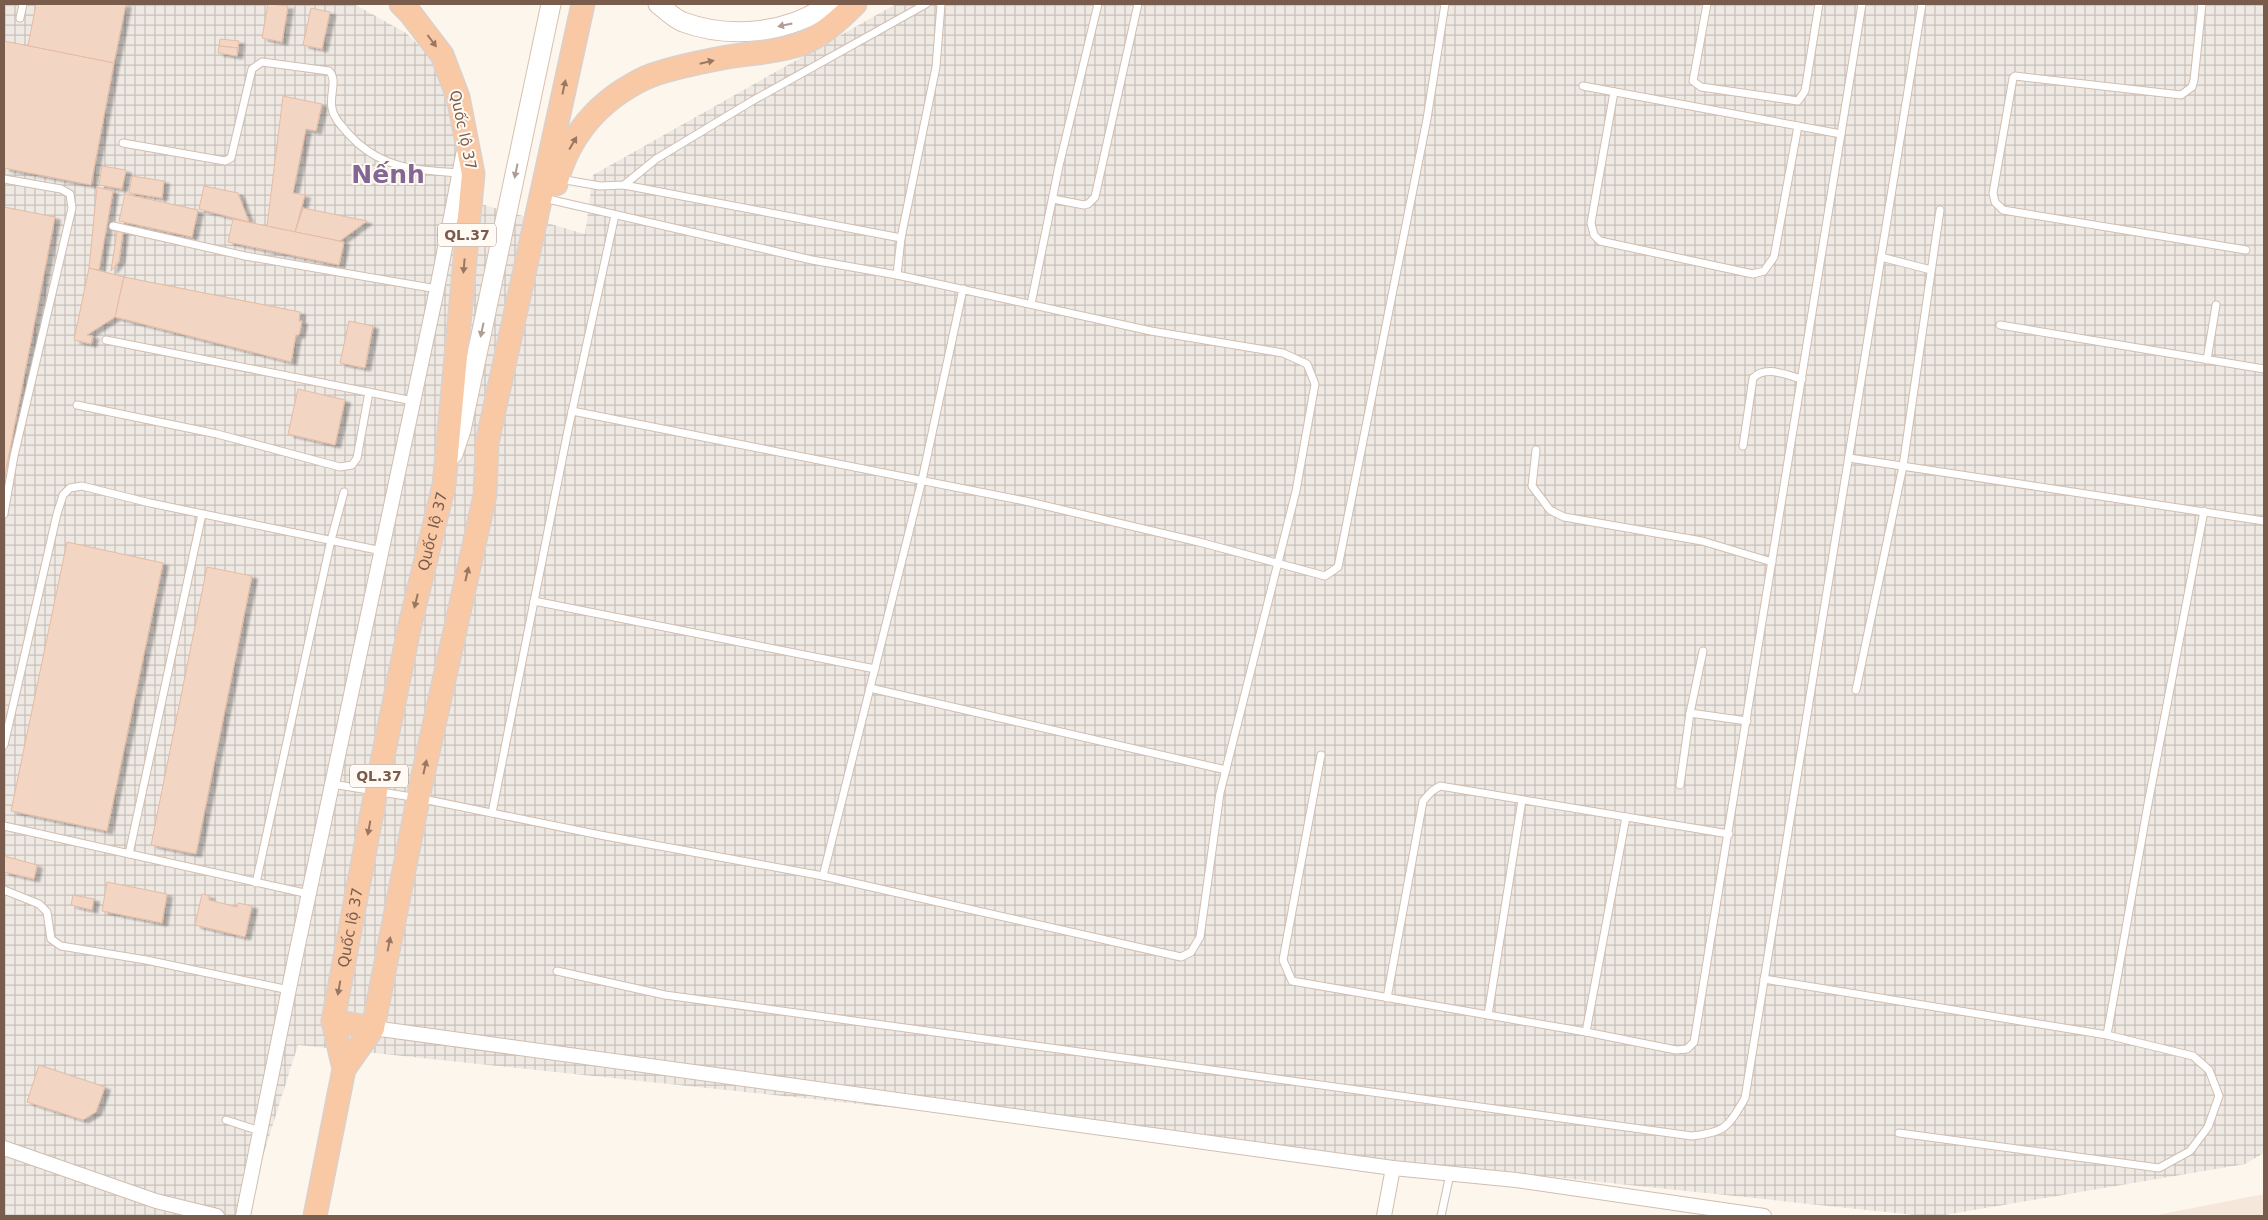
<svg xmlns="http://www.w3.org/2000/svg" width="2268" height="1220" font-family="'DejaVu Sans',sans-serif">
<defs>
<pattern id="industrial-grid" width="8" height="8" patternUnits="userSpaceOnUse" patternTransform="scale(1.25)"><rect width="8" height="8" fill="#efe9e4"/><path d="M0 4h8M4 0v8" fill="none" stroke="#c7c0bb"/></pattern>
<filter id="shadow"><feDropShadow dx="5.5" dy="3" stdDeviation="1" flood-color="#0004"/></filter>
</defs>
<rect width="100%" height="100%" fill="#fdf6ec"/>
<polygon fill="#f5e8da" points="2264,1194 2264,1216 2152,1216"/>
<polygon fill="url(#industrial-grid)" points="4,4 354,4 406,33 447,72 467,200 585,234 593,175 896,4 2264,4 2264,1153 2245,1164 1939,1216 1924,1216 298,1045 244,1216 4,1216"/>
<g fill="#f3d5c3" stroke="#e6bba3" filter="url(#shadow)">
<polygon points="36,4 126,4 114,63 28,46"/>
<polygon points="268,4 288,6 282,42 262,38"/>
<polygon points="311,8 330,12 322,49 303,45"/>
<polygon points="220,39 239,41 238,48 219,46"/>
<polygon points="4,41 114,63 91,185 4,168"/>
<polygon points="219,46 238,48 237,56 218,53"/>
<polygon points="283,96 322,104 316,131 306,129 293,193 305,195 295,232 267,226"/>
<polygon points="102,166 126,170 122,189 99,185"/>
<polygon points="132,176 164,181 162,198 129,193"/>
<polygon points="204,186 238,193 249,222 199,209"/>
<polygon points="97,187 113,191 99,270 89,268"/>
<polygon points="125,194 198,210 192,237 119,221"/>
<polygon points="4,207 55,217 4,480"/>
<polygon points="303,208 367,221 340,241 295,232"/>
<polygon points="233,219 344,242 339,265 228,242"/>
<polygon points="117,231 123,231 119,261 111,271"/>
<polygon points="89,268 124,277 115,317 87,335 93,336 91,344 74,340"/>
<polygon points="124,277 300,312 299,321 302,321 299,335 296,335 291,362 115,317"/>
<polygon points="349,321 373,326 365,368 340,363"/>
<polygon points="298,389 345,400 335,445 288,434"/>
<polygon points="67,542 163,563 107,831 11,811"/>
<polygon points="207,567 252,576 196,854 151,845"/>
<polygon points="4,856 37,865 34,879 4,872"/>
<polygon points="107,882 167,894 162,923 102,911"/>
<polygon points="202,894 209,896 209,900 237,907 238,903 252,906 245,937 195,925"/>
<polygon points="73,895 94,899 92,910 71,905"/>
<polygon points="39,1065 105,1087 96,1112 83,1120 27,1102"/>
</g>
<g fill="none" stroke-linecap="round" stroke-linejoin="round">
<g stroke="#d1beb0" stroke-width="9">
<g id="service">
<polyline points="1707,4 1693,81 1701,87 1798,101 1805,91 1819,4"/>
<polyline points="2202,4 2194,80 2192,87 2181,95 2015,76 2013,78 1993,193 1995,202 2003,210 2246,250"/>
<polyline points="20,18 23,4"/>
<polyline points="1583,86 1841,134"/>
<polyline points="1614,92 1591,223 1594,235 1600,241 1753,274 1764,271 1774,257 1798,126"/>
<path d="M 123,143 L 225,161 L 231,158 L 252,69 L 262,62 L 329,71 C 338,79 329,96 332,108 C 333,117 340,124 346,131 C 378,169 415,170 461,173"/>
<polyline points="4,179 61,189 70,194 72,208 14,456 4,514"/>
<polyline points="560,179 600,186 624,185 656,159 752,101 926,4"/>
<polyline points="624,185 901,238"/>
<polyline points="1053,199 1084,205 1088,204 1095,197 1138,4"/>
<polyline points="113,226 245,256 437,289"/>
<polyline points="1881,257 1931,270"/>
<polyline points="897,275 901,238 936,67 941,4"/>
<polyline points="1031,304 1059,166 1098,4"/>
<polyline points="2000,325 2264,369"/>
<polyline points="106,340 413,401"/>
<polyline points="2207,360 2216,305"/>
<polyline points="77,405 217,434 340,467 352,465 357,458 369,392"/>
<polyline points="572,411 1025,501 1199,542 1325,576 1338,567 1427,119 1445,4"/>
<path d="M 1743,446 L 1753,378 C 1766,365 1786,375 1802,379"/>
<polyline points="1536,450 1532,486 1550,510 1564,517 1702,541 1772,562"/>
<polyline points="1849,458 2264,521"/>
<polyline points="534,601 875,669"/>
<polyline points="870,688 1226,770"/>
<polyline points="1856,690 1903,466 1940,210"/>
<polyline points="1690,713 1747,721"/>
<polyline points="4,745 57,514 63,495 70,488 82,486 150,503 382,551"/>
<polyline points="1321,755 1283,960 1292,981 1586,1032 1676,1050 1687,1049 1694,1042 1862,4"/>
<polyline points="332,784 418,798 600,835 823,876 1181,957 1191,952 1200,937 1220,793 1296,491 1315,384 1307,364 1283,353 1151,331 897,275 812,260 552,200"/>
<polyline points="1680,785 1690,713 1703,651"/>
<polyline points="492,813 568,430 615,215"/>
<polyline points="4,826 309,894"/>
<polyline points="129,854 202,514"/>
<polyline points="823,876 922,480 963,289"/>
<polyline points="256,883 331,540 344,492"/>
<polyline points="4,890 39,904 47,912 51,939 61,946 146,960 289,990"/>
<path d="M 557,971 L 665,995 L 1692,1136 C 1726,1132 1728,1127 1745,1098 L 1922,4"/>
<polyline points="1764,979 2107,1035 2193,1056 2209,1070 2219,1096 2208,1127 2190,1151 2159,1168 1899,1133"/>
<polyline points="1387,998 1423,801 1432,791 1440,786 1729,834"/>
<polyline points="1488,1015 1522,800"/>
<polyline points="1586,1032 1626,817"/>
<polyline points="2107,1035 2148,804 2204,511"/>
<polyline points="226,1120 260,1131"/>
<polyline points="1441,1216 1450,1174"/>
</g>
</g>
<g stroke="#d1beb0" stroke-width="16">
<g id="minor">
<polyline points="373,1028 1393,1168 1516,1180 1764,1216"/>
<polyline points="4,1148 156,1201 217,1216"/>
<polyline points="243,1216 295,959 437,289 463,155"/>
<polyline points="1384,1216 1393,1168"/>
</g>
</g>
<g stroke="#d6c0b0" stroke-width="21">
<g id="secondary">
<path d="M 658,4 C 665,9 674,19 683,22 C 729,39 789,34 829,4"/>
<polyline points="453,454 461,430 551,4"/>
</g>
</g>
<g stroke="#dad1cd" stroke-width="25">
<g id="trunk">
<path d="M 556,184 C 569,134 599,100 645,78 C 665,69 701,62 722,58 C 748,53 775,53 801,44 C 821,37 840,19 855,4"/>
<polyline points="333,1021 373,1028"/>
<polyline points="344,1069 373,1028 421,784 485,495 487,443 583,4"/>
<path id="s1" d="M 315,1216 L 344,1069 L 333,1021 L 376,791 L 409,629 L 444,485 L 473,174 L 458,97 L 442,55 L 410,13 L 401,4"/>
</g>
</g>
<use href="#service" stroke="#fff" stroke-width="7"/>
<use href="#minor" stroke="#fff" stroke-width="14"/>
<use href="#secondary" stroke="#fff" stroke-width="19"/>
<use href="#trunk" stroke="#f9c8a4" stroke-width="22"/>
</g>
<defs><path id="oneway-solid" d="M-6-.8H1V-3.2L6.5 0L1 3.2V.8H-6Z" transform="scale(1.25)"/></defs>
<g fill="#af9d94">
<use href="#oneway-solid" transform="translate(785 25) rotate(168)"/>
<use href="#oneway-solid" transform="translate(516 171) rotate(102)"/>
<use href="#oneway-solid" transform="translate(482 330) rotate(102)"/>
</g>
<g fill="#9a7763">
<use href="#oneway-solid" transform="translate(432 41) rotate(53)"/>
<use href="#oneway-solid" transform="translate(707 62) rotate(-13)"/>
<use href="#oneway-solid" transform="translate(564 87) rotate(-78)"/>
<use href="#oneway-solid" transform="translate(573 143) rotate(-60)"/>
<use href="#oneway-solid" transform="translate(464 266) rotate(95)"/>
<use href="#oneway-solid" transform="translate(467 574) rotate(-77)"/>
<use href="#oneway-solid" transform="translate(416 601) rotate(104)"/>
<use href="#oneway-solid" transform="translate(425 767) rotate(-77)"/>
<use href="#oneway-solid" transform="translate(369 828) rotate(100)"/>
<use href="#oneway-solid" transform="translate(389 944) rotate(-79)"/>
<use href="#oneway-solid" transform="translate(339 988) rotate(100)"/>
</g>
<g text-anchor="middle" stroke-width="4" stroke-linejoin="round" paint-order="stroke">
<g fill="#fffaf3" stroke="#a28b7f" stroke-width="1">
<rect x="438" y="223.5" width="58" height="23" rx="4"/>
<rect x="350" y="764.5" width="58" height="23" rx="4"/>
</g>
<g font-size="14" font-weight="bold" fill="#7a5c4d">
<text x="467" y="240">QL.37</text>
<text x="379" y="781">QL.37</text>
</g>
<g font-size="15" fill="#7a5c4d" stroke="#fffaf3">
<text transform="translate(463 130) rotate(78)" y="5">Quốc lộ 37</text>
<text dy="5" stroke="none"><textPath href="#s1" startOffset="699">Quốc lộ 37</textPath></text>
<text dy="5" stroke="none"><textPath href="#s1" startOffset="294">Quốc lộ 37</textPath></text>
</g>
<g font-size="25" font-weight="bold" fill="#846695" stroke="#fffaf3">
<text x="388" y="183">Nếnh</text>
</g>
</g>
<rect width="2268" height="1220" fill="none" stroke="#7a5c4d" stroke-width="10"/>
</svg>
